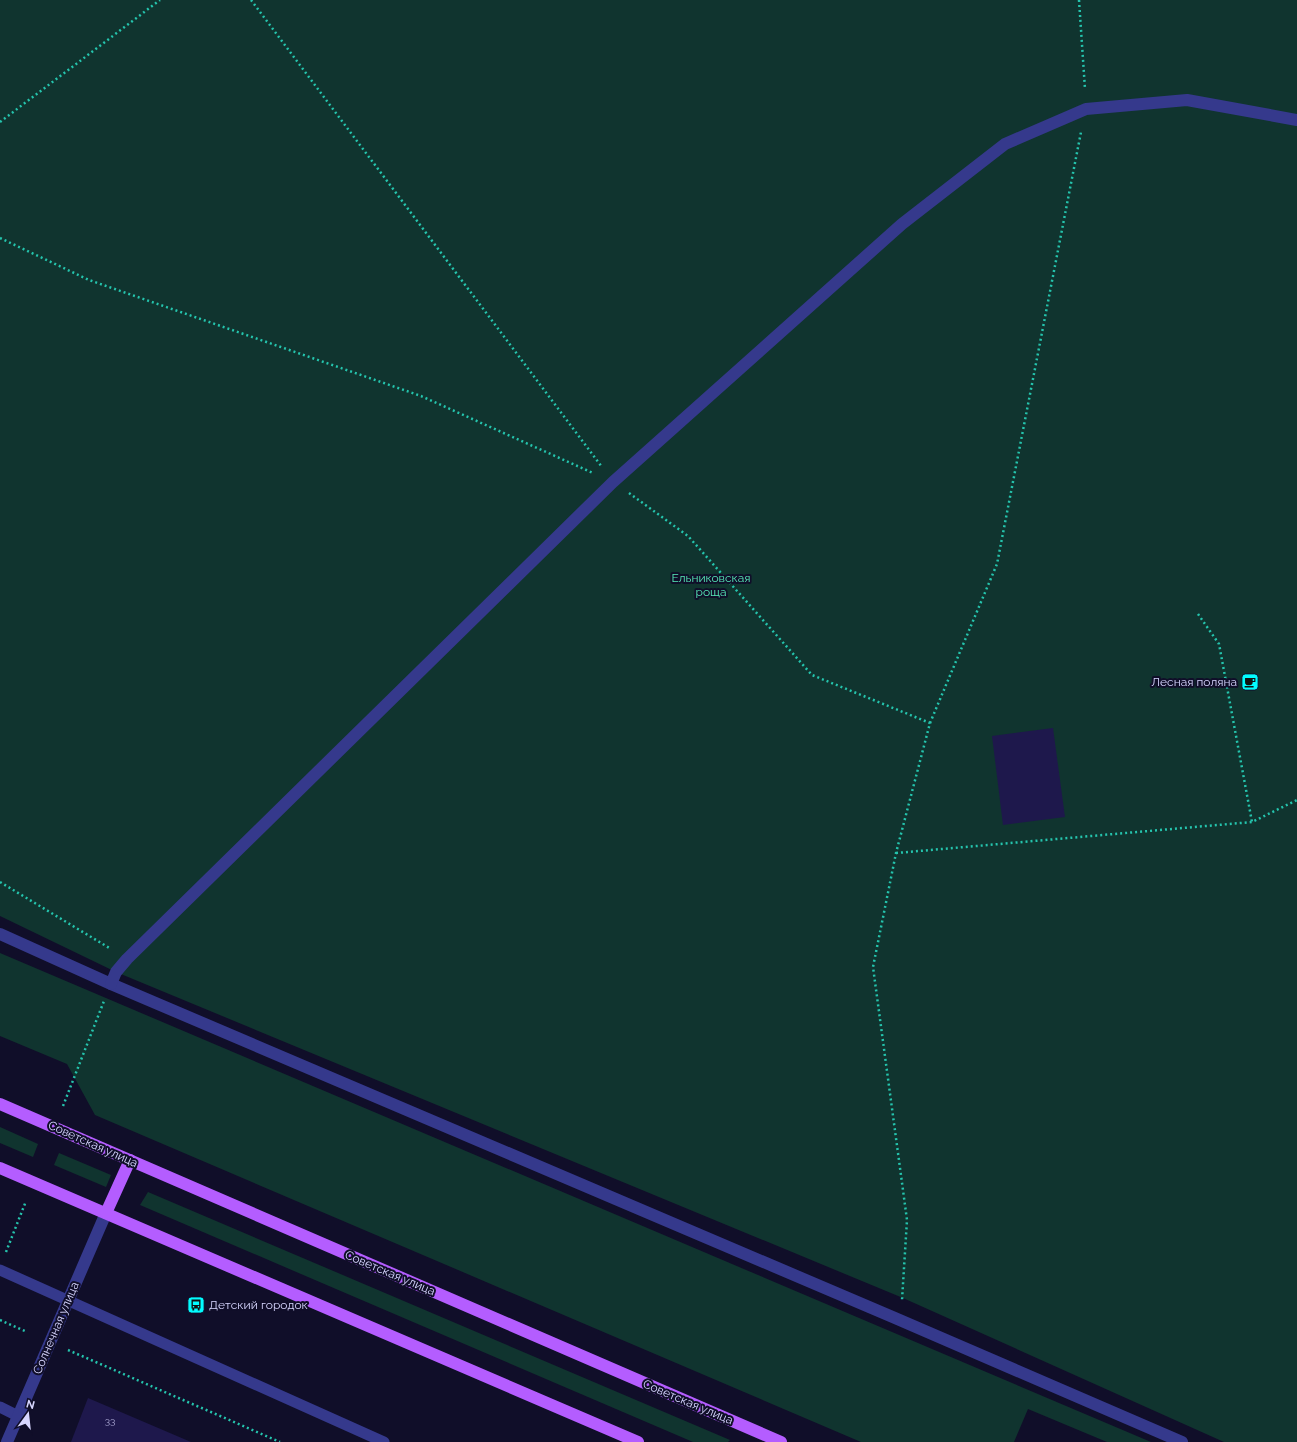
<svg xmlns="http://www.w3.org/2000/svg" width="1297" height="1442" font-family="Raleway,sans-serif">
<rect width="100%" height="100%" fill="#100e29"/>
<g fill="#10342f">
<polygon points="0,0 1297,0 1297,1442 1224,1442 903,1298 116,972 0,916"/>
<polygon points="0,953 1151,1442 1107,1442 1028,1409 1014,1442 861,1442 95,1115 67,1064 0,1036"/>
<polygon points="0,1127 38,1144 33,1157 0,1143"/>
<polygon points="59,1153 111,1175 106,1187 54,1165"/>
<polygon points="148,1192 730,1440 728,1442 693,1442 140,1205"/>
</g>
<g fill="#1e184c">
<polygon points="1053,728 1065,817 1003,825 992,736"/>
<polygon points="88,1398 191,1442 71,1442"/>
</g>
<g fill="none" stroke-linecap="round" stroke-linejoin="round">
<g stroke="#25c4ad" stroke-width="2.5" stroke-dasharray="2 3" stroke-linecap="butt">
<polyline points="251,0 602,467"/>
<polyline points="1079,0 1085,89"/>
<polyline points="0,122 160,0"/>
<polyline points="0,238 89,280 421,396 593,473"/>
<polyline points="629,493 688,536 812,675 930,723 896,853 873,967 907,1220 902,1300"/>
<polyline points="1198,614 1219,644 1252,822"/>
<polyline points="930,723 997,564 1081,132"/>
<polyline points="896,853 1252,822 1297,800"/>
<polyline points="0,882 111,949"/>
<polyline points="63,1106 104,1001"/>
<polyline points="6,1252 26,1201"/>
<polyline points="0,1320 27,1332"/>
<polyline points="68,1350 280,1442"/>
</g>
<g stroke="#35398c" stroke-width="11">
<polyline points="0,1270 384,1442"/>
<polyline points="0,1407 18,1416"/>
</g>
<g stroke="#35398c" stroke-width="12">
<polyline points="0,934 111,984 895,1318 1182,1442"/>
<polyline points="111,984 116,972 127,959 613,482 902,224 1005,144 1086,109 1187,100 1297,120"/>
<polyline points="7,1442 106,1213"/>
</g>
<g stroke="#b45dff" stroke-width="12">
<polyline points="0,1104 781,1442"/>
<polyline points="0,1168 638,1442"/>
<polyline points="106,1213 130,1160"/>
</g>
</g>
<defs>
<g id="cafe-square" transform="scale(0.9)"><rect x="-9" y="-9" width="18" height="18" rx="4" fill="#02fcff" stroke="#100e29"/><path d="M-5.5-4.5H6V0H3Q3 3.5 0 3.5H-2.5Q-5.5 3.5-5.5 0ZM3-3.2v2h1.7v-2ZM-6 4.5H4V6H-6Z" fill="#111"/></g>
<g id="bus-square" transform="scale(0.9)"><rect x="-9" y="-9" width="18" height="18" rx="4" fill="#02fcff" stroke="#100e29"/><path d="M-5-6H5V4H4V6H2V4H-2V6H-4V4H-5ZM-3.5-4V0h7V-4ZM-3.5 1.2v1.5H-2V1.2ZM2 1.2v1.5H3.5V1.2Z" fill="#111"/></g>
</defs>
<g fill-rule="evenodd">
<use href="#cafe-square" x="1250" y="682"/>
<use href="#bus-square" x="196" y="1305"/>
</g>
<g text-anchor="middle" stroke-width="4" stroke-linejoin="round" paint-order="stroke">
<g font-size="10" fill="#a9a6d2">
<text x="110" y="1424">33</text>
</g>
<g font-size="12" fill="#57eab8" stroke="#100e29">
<text x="711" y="582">Ельниковская<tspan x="711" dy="14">роща</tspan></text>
</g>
<g font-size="12" fill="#d7d6ff" stroke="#100e29" text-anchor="end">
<text x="1237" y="686">Лесная поляна</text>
<text x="209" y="1309" text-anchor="start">Детский городок</text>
</g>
<g font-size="12" fill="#d7d6ff" stroke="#100e29">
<text transform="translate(93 1144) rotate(24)" y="4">Советская улица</text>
<text transform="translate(390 1273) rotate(23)" y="4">Советская улица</text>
<text transform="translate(56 1328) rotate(-67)" y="4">Солнечная улица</text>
<text transform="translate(688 1402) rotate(23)" y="4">Советская улица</text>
</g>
</g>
<g transform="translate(28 1414) rotate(15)" stroke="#100e29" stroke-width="3" paint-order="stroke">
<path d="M0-3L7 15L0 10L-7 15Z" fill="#d7d6ff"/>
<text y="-6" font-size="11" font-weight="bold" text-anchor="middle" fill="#d7d6ff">N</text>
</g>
</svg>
